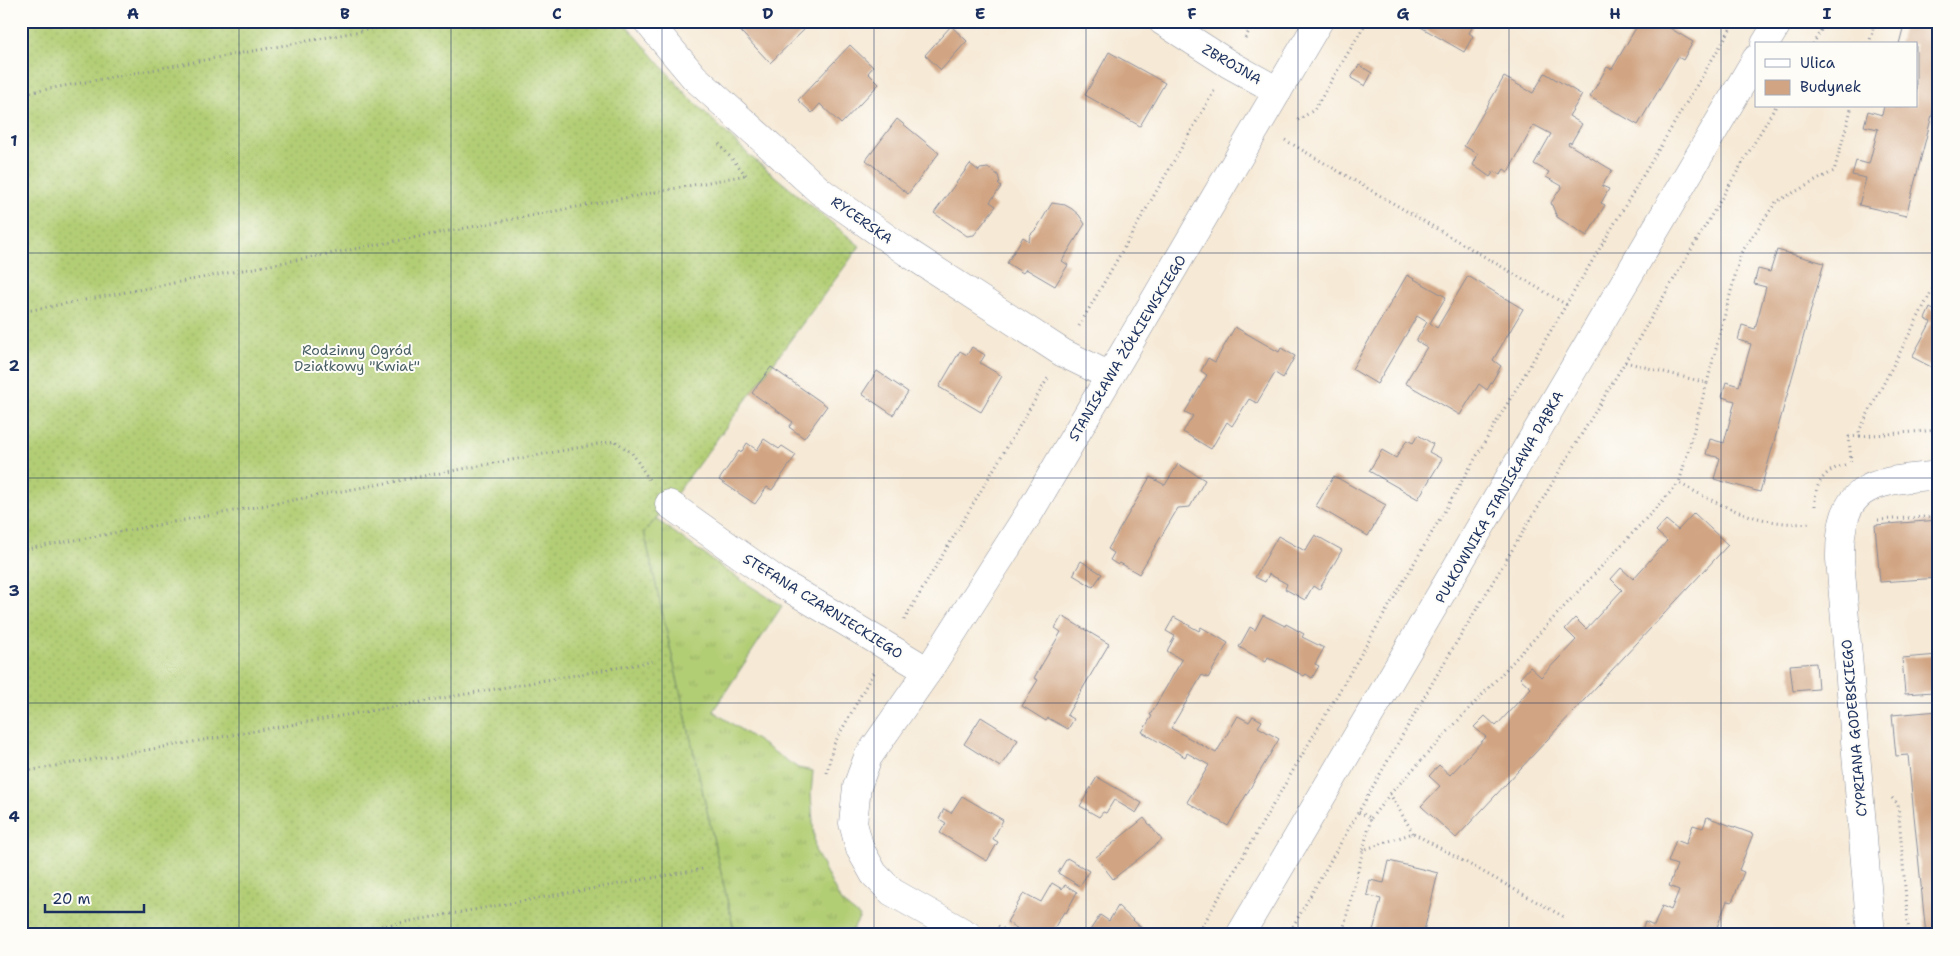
<svg xmlns="http://www.w3.org/2000/svg" width="1960" height="956" font-family="'Shantell Sans',sans-serif">
<defs>
<pattern id="grass-tufts" width="24" height="20" patternUnits="userSpaceOnUse" patternTransform="scale(1.25)"><rect width="24" height="20" fill="#b2ce74"/><path d="M3 7l-1-3M5 7V3M7 7l1-3M15 17l-1-3M17 17v-4M19 17l1-3" fill="none" stroke="#98b167"/></pattern>
<pattern id="garden-dots" width="8" height="8" patternUnits="userSpaceOnUse" patternTransform="scale(1.25)"><rect width="8" height="8" fill="#b2ce74"/><path d="M2 2h.1M6 6h.1" fill="none" stroke="#98b167" stroke-width="1.8" stroke-linecap="round"/></pattern>
</defs>
<rect width="100%" height="100%" fill="#fdfcf7"/>
<filter id="ink" filterUnits="userSpaceOnUse"><feTurbulence type="fractalNoise" baseFrequency=".02" numOctaves="2"/><feDisplacementMap in="SourceGraphic" scale="10" xChannelSelector="R" yChannelSelector="G"/><feConvolveMatrix kernelMatrix="1 2 1 2 8 2 1 2 1" color-interpolation-filters="sRGB"/></filter>
<filter id="wash" filterUnits="userSpaceOnUse"><feTurbulence type="fractalNoise" baseFrequency=".0096" numOctaves="4" result="noise"/><feDisplacementMap in="SourceGraphic" scale="20" xChannelSelector="R" yChannelSelector="G"/><feGaussianBlur stdDeviation="1.12" result="paint"/><feColorMatrix in="noise" values="0 0 0 0 0 0 0 0 0 0 0 0 0 0 0 0 0 1.4 0 .05"/><feComposite in="paint" operator="in"/></filter>
<g filter="url(#wash)">
<rect width="100%" height="100%" fill="#f6e9d5"/>
<polygon fill="url(#grass-tufts)" stroke="#667e69" points="656,519 727,571 782,606 713,711 798,768 813,771 811,794 815,850 841,902 860,917 850,935 735,935 644,532"/>
<polygon fill="url(#garden-dots)" stroke="#667e69" points="21,21 623,21 685,93 750,156 860,246 669,504 644,532 735,935 21,935"/>
<g id="blocks">
<g fill="#d1a583">
<polygon points="731,21 800,21 806,28 770,63"/>
<polygon points="1421,21 1476,21 1469,33 1473,36 1464,52 1419,26"/>
<polygon points="1640,21 1658,21 1693,42 1683,60 1678,57 1638,125 1590,97 1607,67 1612,69"/>
<polygon points="1905,21 1939,21 1939,88 1906,216 1859,205 1866,178 1852,175 1856,161 1869,164 1878,129 1864,126 1868,111 1882,115 1884,106 1916,106 1916,44 1899,44"/>
<polygon points="951,26 967,41 941,70 925,55"/>
<polygon points="850,45 873,67 868,73 879,84 841,124 820,104 812,113 798,100"/>
<polygon points="1109,52 1165,83 1140,126 1085,95"/>
<polygon points="1359,65 1372,73 1365,86 1351,78"/>
<polygon points="1545,73 1582,95 1569,116 1582,124 1571,143 1569,142 1568,144 1612,170 1602,186 1609,189 1601,203 1605,205 1587,236 1557,217 1551,203 1562,186 1546,177 1549,172 1534,164 1551,134 1534,125 1508,172 1504,169 1500,175 1494,171 1490,177 1473,165 1478,154 1464,146 1504,77 1533,93"/>
<polygon points="897,119 939,153 908,194 866,160"/>
<polygon points="970,164 979,171 980,169 988,168 998,175 1000,183 998,184 1001,187 990,202 996,206 974,235 967,236 934,213"/>
<polygon points="1052,203 1065,205 1072,209 1079,215 1085,224 1062,261 1068,265 1055,286 1026,269 1023,273 1007,263 1023,237 1029,241 1030,235 1037,228"/>
<polygon points="1777,250 1824,263 1760,492 1714,479 1720,458 1706,454 1710,439 1724,443 1735,401 1722,397 1726,382 1739,386 1751,344 1738,340 1742,325 1755,329 1766,287 1754,284 1758,269 1770,272"/>
<polygon points="1407,275 1446,297 1430,323 1437,328 1468,276 1523,309 1493,360 1501,366 1487,390 1479,384 1460,415 1405,383 1427,347 1416,341 1427,322 1417,316 1377,384 1352,369"/>
<polygon points="1930,308 1937,312 1939,309 1939,371 1912,357 1931,322 1925,319"/>
<polygon points="1235,327 1279,352 1281,348 1295,356 1283,378 1275,373 1257,403 1249,399 1232,426 1227,422 1211,449 1183,432 1193,416 1185,412 1207,375 1201,371 1208,358 1215,362"/>
<polygon points="972,347 985,355 980,363 1002,376 981,412 939,387 960,351 967,355"/>
<polygon points="771,367 827,406 804,438 789,427 793,422 752,393"/>
<polygon points="877,371 908,392 893,415 862,394"/>
<polygon points="1418,435 1433,444 1429,452 1442,459 1418,499 1369,471 1382,450 1396,458 1407,440 1413,443"/>
<polygon points="764,439 779,449 782,446 796,455 772,490 767,487 755,504 719,480 739,451 741,453 747,443 757,450"/>
<polygon points="1178,464 1205,480 1190,507 1178,508 1139,574 1120,563 1118,565 1110,560 1114,553 1108,549 1150,477 1165,485"/>
<polygon points="1334,476 1386,505 1368,536 1316,506"/>
<polygon points="1694,513 1728,545 1456,838 1421,806 1440,786 1429,776 1439,765 1450,775 1486,737 1474,727 1485,716 1496,726 1531,688 1520,678 1530,667 1541,677 1576,640 1565,629 1575,618 1586,629 1622,590 1611,579 1621,568 1633,579 1667,541 1656,531 1666,520 1678,530"/>
<polygon points="1939,520 1939,578 1880,582 1875,525"/>
<polygon points="1315,535 1342,550 1319,590 1313,586 1305,600 1285,589 1287,584 1269,574 1265,582 1255,577 1278,536 1305,551"/>
<polygon points="1081,561 1102,574 1093,587 1073,575"/>
<polygon points="1263,615 1285,626 1286,624 1304,634 1302,637 1324,648 1315,664 1319,666 1312,678 1306,674 1304,676 1268,657 1266,662 1239,647 1250,627 1255,630"/>
<polygon points="1062,616 1109,644 1067,715 1074,719 1068,729 1048,718 1046,721 1022,706 1038,680 1034,678 1061,632 1055,628"/>
<polygon points="1174,617 1199,631 1201,627 1228,643 1208,678 1202,675 1171,728 1216,753 1238,716 1249,722 1253,716 1262,721 1258,727 1279,739 1228,826 1187,802 1209,765 1187,753 1185,757 1142,732 1152,716 1150,715 1182,660 1167,651 1175,636 1166,631"/>
<polygon points="1939,655 1939,686 1933,687 1933,692 1905,694 1902,658"/>
<polygon points="1816,663 1818,689 1793,691 1790,665"/>
<polygon points="1939,711 1939,935 1926,935 1908,755 1896,756 1892,715"/>
<polygon points="981,717 1018,740 1000,767 964,744"/>
<polygon points="1097,777 1142,803 1136,813 1114,800 1106,813 1103,812 1099,817 1080,806"/>
<polygon points="962,796 1003,820 993,839 998,842 987,861 940,833 946,823 939,819 944,809 951,813"/>
<polygon points="1707,817 1753,834 1739,870 1744,872 1732,902 1727,901 1714,935 1640,935 1645,922 1654,926 1662,906 1671,910 1679,890 1669,886 1677,865 1668,862 1676,840 1686,844 1693,825 1703,828"/>
<polygon points="1144,818 1162,840 1113,879 1096,857"/>
<polygon points="1067,858 1089,871 1080,886 1058,873"/>
<polygon points="1389,861 1438,873 1423,935 1372,935 1381,899 1367,895 1370,880 1384,883"/>
<polygon points="1052,883 1062,889 1065,885 1077,892 1066,913 1064,912 1050,935 1027,935 1007,922 1024,893 1041,902"/>
<polygon points="1118,906 1149,935 1087,935 1100,915 1109,921"/>
</g>
</g>
</g>
<g filter="url(#ink)">
<use href="#blocks" fill-opacity="0" stroke="#888c9a" stroke-width="1"/>
<g fill="none" stroke-linecap="round" stroke-linejoin="round">
<g stroke="#888c9a" stroke-width="29">
<g id="minor">
<polyline points="647,21 694,77 820,191 907,252 1063,353 1110,376"/>
<polyline points="1162,21 1229,64 1278,91"/>
<polyline points="669,504 776,580 928,671"/>
<polyline points="968,935 892,892 874,874 860,849 853,823 857,787 868,757 928,671 1031,510 1319,21"/>
<path d="M 1871,935 L 1840,559 C 1839,481 1874,482 1939,475"/>
</g>
</g>
<g stroke="#888c9a" stroke-width="29">
<g id="tertiary">
<polyline points="1765,44 1779,21"/>
<polyline points="1240,935 1756,59"/>
</g>
</g>
<g stroke="#888c9a" stroke-width="3" stroke-dasharray="1 4" stroke-linecap="butt">
<polyline points="1245,38 1255,21"/>
<polyline points="1813,44 1826,21"/>
<polyline points="1869,44 1875,21"/>
<polyline points="21,94 415,21"/>
<polyline points="1298,120 1314,110 1367,21"/>
<polyline points="1285,140 1567,305"/>
<polyline points="719,144 746,175"/>
<polyline points="21,312 746,175"/>
<polyline points="1079,326 1214,91"/>
<polyline points="1625,362 1776,106"/>
<polyline points="1707,383 1741,253 1776,202 1834,171 1852,106"/>
<polyline points="1860,436 1939,430"/>
<polyline points="1851,462 1849,437 1860,436 1859,431 1939,277"/>
<path d="M 1815,506 C 1814,484 1824,470 1845,465"/>
<polyline points="1878,520 1939,516"/>
<polyline points="21,550 615,441 632,453 650,481"/>
<polyline points="904,620 1048,378"/>
<polyline points="21,772 655,661"/>
<polyline points="827,773 833,746 873,673"/>
<polyline points="1390,794 1679,483"/>
<polyline points="1892,798 1898,804 1909,935"/>
<polyline points="1359,812 1371,818 1363,850 1413,833 1566,918"/>
<polyline points="1371,818 1390,794 1413,833"/>
<polyline points="998,926 1013,935"/>
<polyline points="332,935 703,869"/>
<polyline points="1197,935 1500,416 1735,21"/>
<path d="M 1288,935 L 1434,680 L 1625,362 L 1707,383 L 1679,483 C 1719,505 1764,528 1811,523"/>
<polyline points="1342,935 1363,850"/>
</g>
<use href="#minor" stroke="#fff" stroke-width="28"/>
<use href="#tertiary" stroke="#fff" stroke-width="28"/>
</g>
</g>
<path fill="none" stroke="#1b2f5e" stroke-width="1" stroke-opacity="0.55" d="M 239,21 L 239,935M 451,21 L 451,935M 662,21 L 662,935M 874,21 L 874,935M 1086,21 L 1086,935M 1298,21 L 1298,935M 1509,21 L 1509,935M 1721,21 L 1721,935M 21,253 L 1939,253M 21,478 L 1939,478M 21,703 L 1939,703"/>
<g text-anchor="middle" stroke-width="4" stroke-linejoin="round" paint-order="stroke">
<g font-size="14" fill="#1b2f5e" stroke="#fdfcf7">
<text transform="translate(1232 64) rotate(30)" y="5">ZBROJNA</text>
<text transform="translate(862 220) rotate(35)" y="5">RYCERSKA</text>
<text transform="translate(1127 348) rotate(-59)" y="5">STANISŁAWA ŻÓŁKIEWSKIEGO</text>
<text transform="translate(1499 497) rotate(-60)" y="5">PUŁKOWNIKA STANISŁAWA DĄBKA</text>
<text transform="translate(823 606) rotate(32)" y="5">STEFANA CZARNIECKIEGO</text>
<text transform="translate(1854 728) rotate(-95)" y="5">CYPRIANA GODEBSKIEGO</text>
</g>
<g font-size="14" fill="#485f65" stroke="#fdfcf7">
<text x="357" y="355">Rodzinny Ogród<tspan x="357" dy="16">Działkowy "Kwiat"</tspan></text>
</g>
</g>
<rect width="1960" height="956" fill="none" stroke="#fdfcf7" stroke-width="55"/>
<rect x="1755" y="42" width="162" height="65" fill="#fdfcf7" stroke="#a3aaba"/>
<rect x="1765" y="59" width="25" height="8" fill="#ffffff" stroke="#a3aaba"/>
<text x="1800" y="68" font-size="15" fill="#1b2f5e">Ulica</text>
<rect x="1765" y="80" width="25" height="15" fill="#d1a583" stroke="#a3aaba"/>
<text x="1800" y="92" font-size="15" fill="#1b2f5e">Budynek</text>
<path d="M45 904v8h99v-8" fill="none" stroke="#1b2f5e" stroke-width="2.5"/>
<text x="52" y="904" font-size="15" fill="#1b2f5e" stroke="#fdfcf7" stroke-width="4" paint-order="stroke">20 m</text>
<rect x="28" y="28" width="1904" height="900" fill="none" stroke="#1b2f5e" stroke-width="2"/>
<g font-size="16" text-anchor="middle" font-weight="bold" fill="#1b2f5e">
<text x="133" y="19">A</text>
<text x="345" y="19">B</text>
<text x="557" y="19">C</text>
<text x="768" y="19">D</text>
<text x="980" y="19">E</text>
<text x="1192" y="19">F</text>
<text x="1403" y="19">G</text>
<text x="1615" y="19">H</text>
<text x="1827" y="19">I</text>
<text x="14" y="146">1</text>
<text x="14" y="371">2</text>
<text x="14" y="596">3</text>
<text x="14" y="822">4</text>
</g>
</svg>
